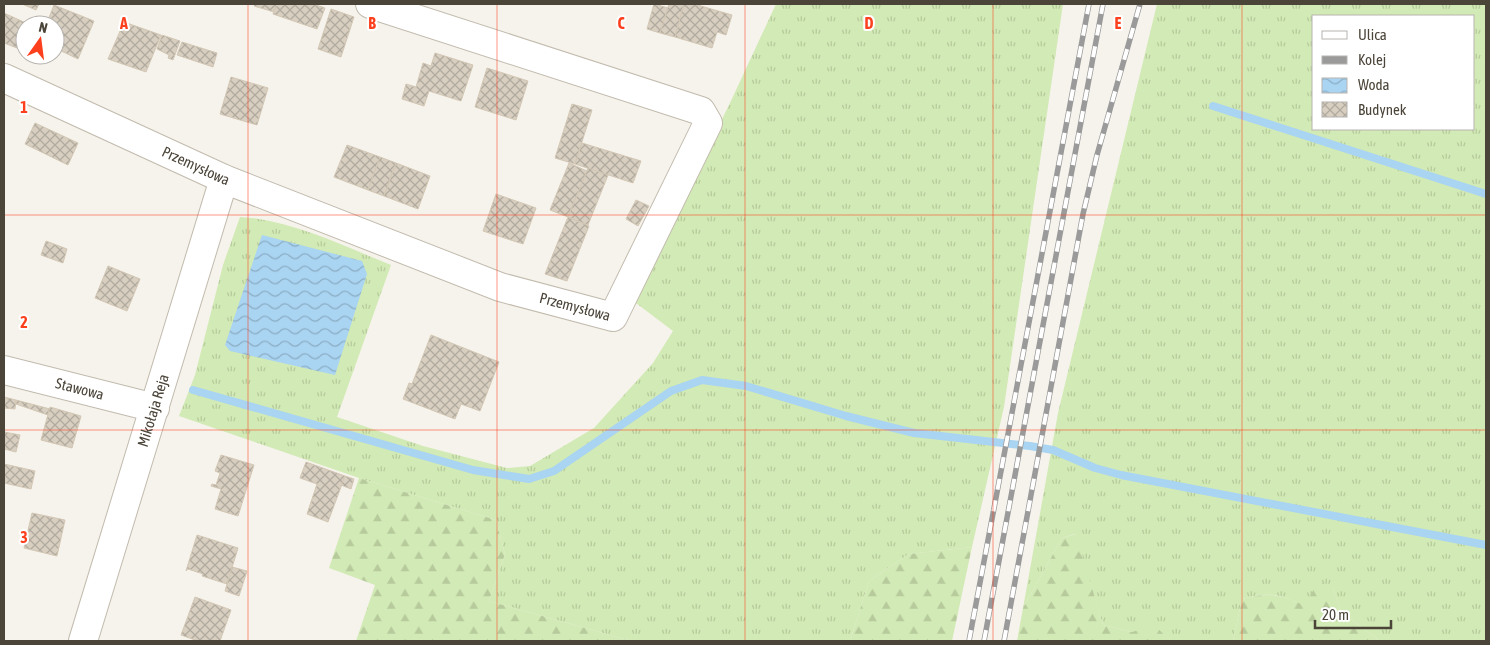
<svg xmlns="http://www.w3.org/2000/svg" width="1490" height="645" font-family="'Asap Condensed',sans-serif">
<defs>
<pattern id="grass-tufts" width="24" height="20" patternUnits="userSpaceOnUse" patternTransform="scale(1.25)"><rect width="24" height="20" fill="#d2eab5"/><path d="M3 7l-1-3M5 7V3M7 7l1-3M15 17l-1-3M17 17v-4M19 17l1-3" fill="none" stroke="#b6ca9c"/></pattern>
<pattern id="forest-firs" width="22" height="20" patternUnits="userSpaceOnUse" patternTransform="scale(1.25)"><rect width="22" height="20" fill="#d2eab5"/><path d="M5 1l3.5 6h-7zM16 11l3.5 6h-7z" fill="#b6ca9c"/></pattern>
<pattern id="water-waves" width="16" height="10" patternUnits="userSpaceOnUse" patternTransform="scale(1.25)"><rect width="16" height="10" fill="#a9d4f2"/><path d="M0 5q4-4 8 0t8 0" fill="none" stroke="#8caec5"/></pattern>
<pattern id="building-cross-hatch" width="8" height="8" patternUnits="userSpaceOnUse" patternTransform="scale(1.25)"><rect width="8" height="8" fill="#d8cfc1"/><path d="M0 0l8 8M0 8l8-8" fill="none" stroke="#b1aa9e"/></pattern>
</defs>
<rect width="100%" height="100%" fill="#f6f3ec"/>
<g fill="url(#grass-tufts)" fill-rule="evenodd">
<path d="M 776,4 L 1063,4 L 1004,407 L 972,547 L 909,554 L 869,581 L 850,641 L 631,641 L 489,601 L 505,554 L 496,520 L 359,478 L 179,416 L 195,375 L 223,265 L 240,217 C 292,220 343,246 391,265 L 337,417 L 423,446 L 507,468 L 530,466 L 594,428 L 653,363 L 673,331 L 632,300 L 730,103 Z"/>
<path d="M 1157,4 L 1486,4 L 1486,641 L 1380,641 L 1341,612 L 1333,588 L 1305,607 C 1282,593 1268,592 1242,599 L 1233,641 L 1171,641 L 1154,626 L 1132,632 L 1103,625 L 1075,534 L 1062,538 L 1023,608 L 1058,413 ZM 1314,16 L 1474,16 L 1474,129 L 1314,129 Z"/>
</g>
<g fill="url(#forest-firs)">
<polygon points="359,478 496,520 505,554 489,601 631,641 356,641 375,585 329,568"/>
<polygon points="1076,534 1103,625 1132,632 1154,625 1171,641 1017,641 1023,608 1062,538"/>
<polygon points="972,547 952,641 850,641 869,581 909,554"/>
<path d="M 1318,581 L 1333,588 L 1341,612 L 1380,641 L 1233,641 L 1242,599 C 1268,592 1281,594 1305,606 Z"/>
</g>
<polygon fill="url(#water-waves)" points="262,235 362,261 367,274 335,375 230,351 225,345"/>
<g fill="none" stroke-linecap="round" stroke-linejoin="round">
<g stroke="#a9d4f2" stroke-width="8">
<polyline points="1213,106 1486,194"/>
<polyline points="193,390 473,470 529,479 554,471 671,391 702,380 746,386 846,416 914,433 1030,446 1053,450 1095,468 1121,475 1486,545"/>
</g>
</g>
<g fill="url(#building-cross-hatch)" stroke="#d3c7b4">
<polygon points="22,4 39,4 36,10"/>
<polygon points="255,4 277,4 274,12 254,6"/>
<polygon points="277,4 313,4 325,8 317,29 273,14"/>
<polygon points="654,4 668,8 660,33 647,29"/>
<polygon points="669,4 684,4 675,37 660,33"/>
<polygon points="684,4 694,4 732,15 726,35 717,32 712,48 675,37"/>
<polygon points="54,5 94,21 78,59 55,48 55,25 46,25"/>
<polygon points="331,9 354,17 341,57 318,49"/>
<polygon points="4,13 28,24 25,25 17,48 4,43"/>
<polygon points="124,22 161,35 146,72 108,59"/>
<polygon points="162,35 180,41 173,60 168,58 169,55 157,49"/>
<polygon points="182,42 217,53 213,67 177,55"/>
<polygon points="435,53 473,65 461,101 429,91 424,106 402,99 406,84 416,87 423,63 431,66"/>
<polygon points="487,68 528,81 516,120 475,107"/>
<polygon points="231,77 268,88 257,125 220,114"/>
<polygon points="572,104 592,110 575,164 555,158"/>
<polygon points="35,123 78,143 68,165 25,144"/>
<polygon points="582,143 641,161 633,183 575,164"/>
<polygon points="347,145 380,157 368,190 334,177"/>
<polygon points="380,157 396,163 384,196 368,190"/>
<polygon points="396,163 430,176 418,209 384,196"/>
<polygon points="569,163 587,171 568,217 550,210"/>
<polygon points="588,168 608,175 588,225 568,217"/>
<polygon points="496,194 536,208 523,244 483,231"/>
<polygon points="636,200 649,206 638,226 626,219"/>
<polygon points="568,217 589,226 567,281 545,274"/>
<polygon points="46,241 67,249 63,263 41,255"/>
<polygon points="108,266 140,279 127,311 95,298"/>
<polygon points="431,335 499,362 480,411 461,404 455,419 403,399 409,383 412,384"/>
<polygon points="4,397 16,400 15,409 4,408"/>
<polygon points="16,400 50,409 48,415 16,404"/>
<polygon points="50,407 81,416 72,448 41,440"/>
<polygon points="4,432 20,435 16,452 4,449"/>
<polygon points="221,455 254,465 238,516 215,509 221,489 211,486 212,484 216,485 220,473 215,471"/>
<polygon points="306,462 345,476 328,522 307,514 317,484 300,478"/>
<polygon points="4,464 35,471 31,489 4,483"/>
<polygon points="345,476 354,479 351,489 341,485"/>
<polygon points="32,513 65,520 57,556 24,548"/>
<polygon points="197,535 238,548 227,584 202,576 203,574 188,569 186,571"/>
<polygon points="232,567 247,571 239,596 225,591"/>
<polygon points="195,597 231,610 220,641 198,641 181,635"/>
</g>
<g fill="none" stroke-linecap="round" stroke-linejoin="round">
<g stroke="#c2bbae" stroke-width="30">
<g id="street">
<path id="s1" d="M 4,78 L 224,179 L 500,287 L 613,317 L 708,123 L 701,111 L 370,4"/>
<path id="s2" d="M 4,370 L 155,408"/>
<path id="s3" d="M 83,641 L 224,179"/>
</g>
</g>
<use href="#street" stroke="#fff" stroke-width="28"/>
<g stroke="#9a9a9a" stroke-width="5.5">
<g id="rail">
<polyline points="969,641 1089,4"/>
<polyline points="984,641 1103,4"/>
<polyline points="1004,641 1083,214 1097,155 1140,4"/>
</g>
</g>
<use href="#rail" stroke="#fff" stroke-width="4" stroke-dasharray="11" stroke-linecap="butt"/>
</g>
<path fill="none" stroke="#fc3f1d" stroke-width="1" stroke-opacity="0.55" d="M 248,4 L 248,641M 497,4 L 497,641M 745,4 L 745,641M 993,4 L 993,641M 1242,4 L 1242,641M 4,215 L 1486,215M 4,430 L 1486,430"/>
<g text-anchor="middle" stroke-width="4" stroke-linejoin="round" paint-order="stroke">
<g font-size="15" fill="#4b4439" stroke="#fff">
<text dy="5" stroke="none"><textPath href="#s1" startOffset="211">Przemysłowa</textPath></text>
<text dy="5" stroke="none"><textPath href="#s1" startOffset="616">Przemysłowa</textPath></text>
<text dy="5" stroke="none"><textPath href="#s2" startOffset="78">Stawowa</textPath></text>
<text dy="5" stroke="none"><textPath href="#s3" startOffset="241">Mikołaja Reja</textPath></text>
</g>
</g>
<g font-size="16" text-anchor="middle" font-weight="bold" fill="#fc3f1d" stroke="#fff" stroke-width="4" stroke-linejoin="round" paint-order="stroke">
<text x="124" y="29">A</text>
<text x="372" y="29">B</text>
<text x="621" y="29">C</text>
<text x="869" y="29">D</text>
<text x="1118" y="29">E</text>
<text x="24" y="113">1</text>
<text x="24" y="328">2</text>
<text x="24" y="543">3</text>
</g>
<rect width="1490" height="645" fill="none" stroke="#4b4439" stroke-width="10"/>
<rect x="1312" y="15" width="162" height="115" fill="#ffffff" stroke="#b7b4b0"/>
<rect x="1322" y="31" width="25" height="8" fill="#ffffff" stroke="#b7b4b0"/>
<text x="1358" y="40" font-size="15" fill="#4b4439">Ulica</text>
<rect x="1322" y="56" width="25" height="8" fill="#9a9a9a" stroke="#b7b4b0"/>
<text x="1358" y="65" font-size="15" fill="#4b4439">Kolej</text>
<rect x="1322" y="78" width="25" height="15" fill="url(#water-waves)" stroke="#b7b4b0"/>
<text x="1358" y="90" font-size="15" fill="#4b4439">Woda</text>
<rect x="1322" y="102" width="25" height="15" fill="url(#building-cross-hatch)" stroke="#b7b4b0"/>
<text x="1358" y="115" font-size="15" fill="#4b4439">Budynek</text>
<g transform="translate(40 40) rotate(14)"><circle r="24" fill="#ffffff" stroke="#b7b4b0"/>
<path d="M0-4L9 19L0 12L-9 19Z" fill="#fc3f1d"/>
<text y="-8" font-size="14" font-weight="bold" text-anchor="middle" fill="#4b4439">N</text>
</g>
<path d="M1315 620v8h76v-8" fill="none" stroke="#4b4439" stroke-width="2.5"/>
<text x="1322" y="620" font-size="15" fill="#4b4439" stroke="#ffffff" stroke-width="4" paint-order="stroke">20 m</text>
</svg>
